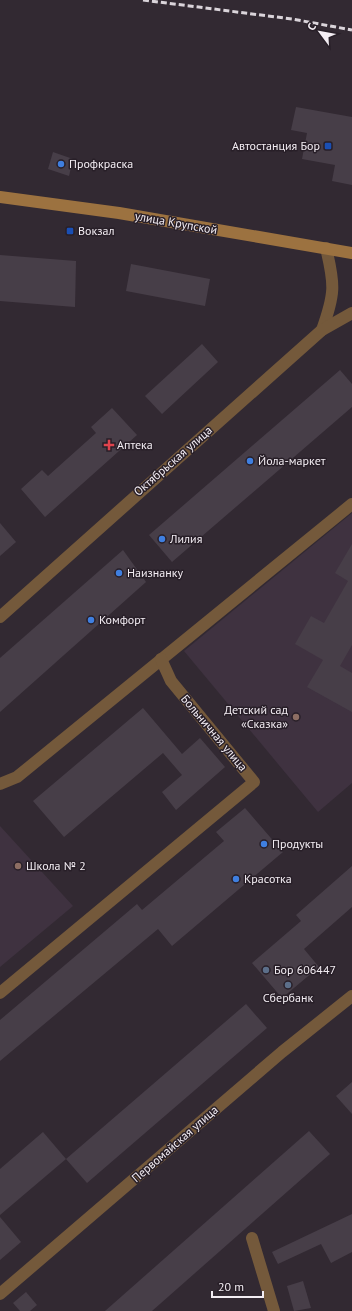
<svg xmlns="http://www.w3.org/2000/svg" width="352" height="1311" font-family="'PT Sans',sans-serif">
<rect width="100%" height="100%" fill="#322932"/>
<g fill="#3f3240">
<polygon points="352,513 352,783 318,812 184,651"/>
<polygon points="0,826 73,906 0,967"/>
</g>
<g fill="#473e48">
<polygon points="296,107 352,117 352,185 332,181 335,165 302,159 307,133 291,130"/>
<polygon points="53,152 73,159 69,176 48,169"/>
<polygon points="0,255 76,261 75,307 0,301"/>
<polygon points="131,264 210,279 205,306 126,291"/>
<polygon points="202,344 218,362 162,414 145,396"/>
<polygon points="340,370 352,384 352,407 172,562 149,535"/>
<polygon points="112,408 137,435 45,517 21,489 42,470 48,476 96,433 91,427"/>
<polygon points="0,523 16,542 0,556"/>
<polygon points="352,544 352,645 340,666 352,673 352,712 307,687 323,660 295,644 311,616 324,623 348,581 335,573"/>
<polygon points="123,550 146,582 0,712 0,658"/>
<polygon points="143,708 182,754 200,738 225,767 176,810 162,792 182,775 163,753 64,837 33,801"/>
<polygon points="245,808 283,852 172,946 158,929 0,1061 0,1020 137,904 142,910 224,841 216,832"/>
<polygon points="352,866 352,907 304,949 319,967 282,998 252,963 301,921 296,915"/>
<polygon points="246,1004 267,1028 87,1183 66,1159"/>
<polygon points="352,1082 352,1114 336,1096"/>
<polygon points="309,1131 330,1154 152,1311 105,1311"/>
<polygon points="43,1132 66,1159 0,1215 0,1169"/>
<polygon points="352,1214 352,1252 331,1263 321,1244 278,1264 272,1252"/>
<polygon points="0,1217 21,1242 0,1260"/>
<polygon points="303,1281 311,1308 294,1311 287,1286"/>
<polygon points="26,1292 37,1305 30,1311 20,1311 13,1303"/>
</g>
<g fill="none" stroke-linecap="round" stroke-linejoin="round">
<g stroke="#74593b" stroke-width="12">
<path d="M 322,330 C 335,294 335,285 326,248"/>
<polyline points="0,617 322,330 352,313"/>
<polyline points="0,784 17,777 352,504"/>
<polyline points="0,993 254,782 171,681 161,659"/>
<polyline points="252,1238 274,1311"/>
<polyline points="0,1294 282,1052 352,996"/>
</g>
<polyline stroke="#9c7240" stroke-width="12" points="0,197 119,213 352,253"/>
<polyline stroke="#dad4da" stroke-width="3" stroke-dasharray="6 3" stroke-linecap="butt" points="143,0 292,19 352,30"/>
</g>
<g fill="#1a4fb4" stroke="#281f28" stroke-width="1.5">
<rect x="324" y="142" width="8" height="8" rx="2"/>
<rect x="66" y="227" width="8" height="8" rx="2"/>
</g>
<g fill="#3f7fe0" stroke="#281f28" stroke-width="1.5">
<circle cx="61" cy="164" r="4"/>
<circle cx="250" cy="461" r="4"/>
<circle cx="162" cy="539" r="4"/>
<circle cx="119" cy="573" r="4"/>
<circle cx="91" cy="620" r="4"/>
<circle cx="264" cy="844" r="4"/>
<circle cx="236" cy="879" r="4"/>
</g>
<path fill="#e0444e" stroke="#281f28" stroke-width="1.5" d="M107 439h4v4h4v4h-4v4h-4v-4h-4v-4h4z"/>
<g fill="#8d6e63" stroke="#281f28" stroke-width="1.5">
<circle cx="296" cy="717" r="4"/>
<circle cx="18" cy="866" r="4"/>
</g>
<g fill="#5c6f8a" stroke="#281f28" stroke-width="1.5">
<circle cx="266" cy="970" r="4"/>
<circle cx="288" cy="985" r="4"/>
</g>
<g text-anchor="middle" stroke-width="3" stroke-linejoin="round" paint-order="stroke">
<g font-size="12" fill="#f3edf3" stroke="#281f28" text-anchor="start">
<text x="320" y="150" text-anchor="end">Автостанция Бор</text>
<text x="69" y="168">Профкраска</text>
<text x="78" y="235">Вокзал</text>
<text x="117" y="449">Аптека</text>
<text x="258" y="465">Йола-маркет</text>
<text x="170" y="543">Лилия</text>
<text x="127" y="577">Наизнанку</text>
<text x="99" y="624">Комфорт</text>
<text x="288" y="714" text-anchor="end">Детский сад<tspan x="288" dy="14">«Сказка»</tspan></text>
<text x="272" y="848">Продукты</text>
<text x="26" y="870">Школа № 2</text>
<text x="244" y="883">Красотка</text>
<text x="274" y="974">Бор 606447</text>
<text x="288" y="1002" text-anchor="middle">Сбербанк</text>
</g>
<g font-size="12" fill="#f3edf3" stroke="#281f28">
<text transform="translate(176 223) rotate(10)" y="4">улица Крупской</text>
<text transform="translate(173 461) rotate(-41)" y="4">Октябрьская улица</text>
<text transform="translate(214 733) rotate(50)" y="4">Больничная улица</text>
<text transform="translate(175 1144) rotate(-41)" y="4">Первомайская улица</text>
</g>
</g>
<g transform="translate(320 32) rotate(302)" stroke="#281f28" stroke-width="3" paint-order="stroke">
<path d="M0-3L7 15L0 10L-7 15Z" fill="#f3edf3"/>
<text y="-6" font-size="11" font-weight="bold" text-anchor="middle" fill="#f3edf3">С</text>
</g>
<path d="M212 1291v6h51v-6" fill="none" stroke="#f3edf3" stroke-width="2"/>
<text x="218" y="1291" font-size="12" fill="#f3edf3" stroke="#281f28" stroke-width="3" paint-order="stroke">20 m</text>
</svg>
